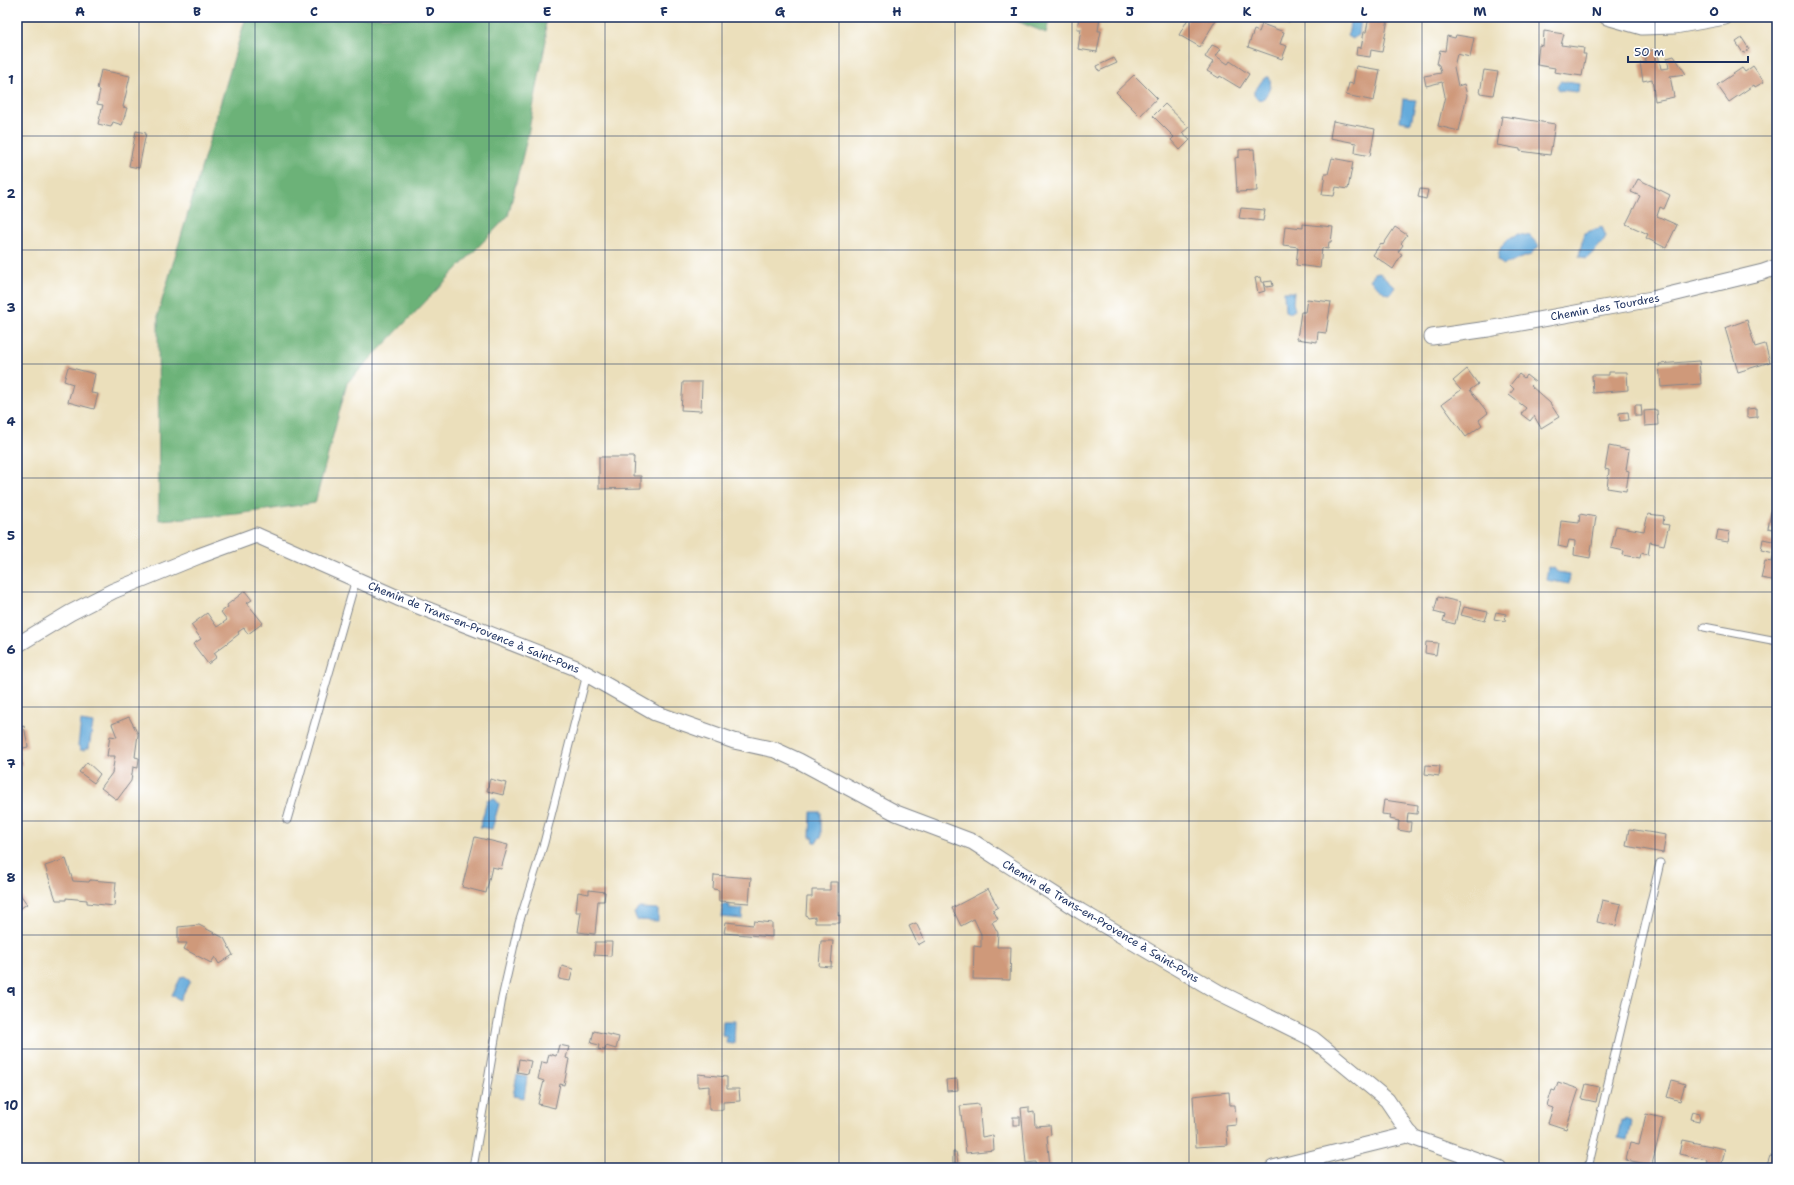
<svg xmlns="http://www.w3.org/2000/svg" width="1794" height="1185" font-family="'Shantell Sans',sans-serif">
<rect width="100%" height="100%" fill="#fff"/>
<filter id="ink" filterUnits="userSpaceOnUse"><feTurbulence type="fractalNoise" baseFrequency=".025" numOctaves="2"/><feDisplacementMap in="SourceGraphic" scale="8" xChannelSelector="R" yChannelSelector="G"/><feConvolveMatrix kernelMatrix="1 2 1 2 8 2 1 2 1" color-interpolation-filters="sRGB"/></filter>
<filter id="wash" filterUnits="userSpaceOnUse"><feTurbulence type="fractalNoise" baseFrequency=".012" numOctaves="4" result="noise"/><feDisplacementMap in="SourceGraphic" scale="16" xChannelSelector="R" yChannelSelector="G"/><feGaussianBlur stdDeviation="0.9" result="paint"/><feColorMatrix in="noise" values="0 0 0 0 0 0 0 0 0 0 0 0 0 0 0 0 0 1.4 0 .05"/><feComposite in="paint" operator="in"/></filter>
<g filter="url(#wash)">
<rect width="100%" height="100%" fill="#ebdfbb"/>
<g fill="#6cb278" stroke="#44706b">
<polygon points="246,17 545,17 546,40 528,134 508,216 347,383 315,503 237,514 159,520 158,314"/>
<polygon points="1007,17 1050,17 1046,33"/>
</g>
<g fill="#65abdb" stroke="#406d9c">
<path d="M 1352,17 L 1361,18 L 1359,35 L 1352,39 L 1347,36 C 1351,29 1348,23 1352,17 Z"/>
<path d="M 1266,77 L 1269,77 C 1273,85 1268,93 1263,99 L 1258,100 L 1254,95 L 1254,91 C 1259,87 1260,81 1266,77 Z"/>
<polygon points="1560,81 1579,84 1578,92 1559,90 1557,86"/>
<polygon points="1403,99 1416,100 1411,123 1400,121"/>
<path d="M 1602,227 L 1606,236 C 1603,243 1592,254 1586,259 L 1579,256 L 1584,233 Z"/>
<path d="M 1518,234 L 1530,236 L 1539,246 L 1530,255 L 1503,265 L 1498,260 C 1498,246 1506,239 1518,234 Z"/>
<polygon points="1379,272 1395,287 1390,294 1385,293 1370,280 1375,273"/>
<polygon points="1284,292 1294,292 1293,303 1295,310 1290,313 1285,311"/>
<polygon points="1548,567 1554,568 1557,572 1570,574 1569,584 1546,580"/>
<polygon points="81,721 93,723 89,748 87,748 84,750 80,750 80,746 78,746"/>
<polygon points="494,798 499,804 492,829 480,827 487,801"/>
<polygon points="811,812 821,812 821,837 819,838 817,842 814,842 813,837 810,837"/>
<polygon points="723,904 730,905 729,908 743,909 742,919 721,917"/>
<polygon points="639,908 658,909 658,921 637,920 634,913"/>
<polygon points="184,976 189,979 190,981 180,1000 172,995 181,977"/>
<polygon points="723,1021 735,1021 734,1044 726,1043 727,1037 722,1036"/>
<polygon points="517,1075 527,1077 524,1098 513,1096"/>
<polygon points="1625,1118 1630,1120 1630,1122 1631,1122 1627,1141 1618,1139 1622,1120 1624,1121"/>
</g>
<g id="blocks">
<g fill="#cf997a">
<polygon points="1079,17 1100,17 1098,31 1101,31 1097,52 1078,49 1081,29 1077,29"/>
<polygon points="1189,17 1217,18 1200,47 1179,35"/>
<polygon points="1275,17 1291,17 1289,22"/>
<polygon points="1369,17 1388,19 1382,52 1371,50 1370,57 1356,55 1357,47 1361,48 1364,32 1366,32"/>
<polygon points="1262,24 1284,32 1280,44 1287,46 1282,59 1248,47 1254,30 1259,32"/>
<polygon points="1544,31 1564,34 1561,45 1584,48 1583,54 1586,54 1582,76 1554,72 1555,68 1537,65 1539,45 1543,46"/>
<polygon points="1456,35 1474,38 1470,57 1457,54 1454,67 1458,86 1464,84 1467,95 1459,131 1438,126 1445,96 1442,82 1426,86 1424,76 1441,73 1439,65 1437,64 1440,50 1445,51 1447,36 1455,38"/>
<polygon points="1742,38 1749,49 1743,53 1736,42"/>
<polygon points="1212,45 1221,49 1216,56 1228,64 1230,61 1249,74 1240,88 1220,76 1219,78 1207,71 1213,62 1205,57"/>
<polygon points="1657,49 1661,69 1669,68 1667,58 1674,56 1686,74 1670,76 1674,97 1655,101 1652,79 1643,81 1640,63 1646,63 1644,52"/>
<polygon points="1114,58 1117,63 1099,71 1097,66"/>
<polygon points="1356,66 1380,70 1374,101 1346,95 1349,83 1353,84"/>
<polygon points="1753,66 1764,82 1755,87 1754,85 1729,102 1717,85 1742,68 1745,72"/>
<polygon points="101,70 130,76 123,107 127,108 122,125 113,122 111,127 98,124 103,105 97,104 100,90 97,89"/>
<polygon points="1484,70 1498,72 1493,95 1480,93"/>
<polygon points="1134,75 1157,98 1140,116 1116,92"/>
<polygon points="1165,104 1189,127 1182,133 1190,140 1180,150 1171,140 1174,137 1153,116"/>
<polygon points="1502,116 1555,124 1550,155 1520,151 1520,149 1497,145"/>
<polygon points="1333,121 1375,129 1370,156 1355,153 1356,143 1330,138"/>
<polygon points="136,131 146,133 139,168 129,166"/>
<polygon points="1254,149 1257,191 1237,192 1235,158 1239,157 1239,150"/>
<polygon points="1332,158 1353,162 1348,189 1336,187 1334,196 1322,195 1325,174 1328,174"/>
<polygon points="1638,179 1670,195 1664,209 1660,207 1657,216 1677,225 1666,248 1646,238 1648,234 1626,224 1640,196 1631,192"/>
<polygon points="1420,189 1428,190 1426,199 1418,197"/>
<polygon points="1241,208 1265,210 1263,221 1239,218"/>
<polygon points="1303,224 1333,227 1331,242 1329,242 1328,249 1322,248 1320,268 1296,265 1298,247 1283,245 1285,226 1303,228"/>
<polygon points="1395,227 1407,235 1401,243 1403,245 1398,252 1402,254 1393,269 1373,255 1381,243 1383,245"/>
<polygon points="1260,277 1261,282 1263,282 1265,291 1258,293 1255,278"/>
<polygon points="1272,281 1273,286 1266,287 1264,282"/>
<polygon points="1307,299 1331,302 1326,333 1318,332 1317,342 1297,339 1301,312 1305,312"/>
<polygon points="1747,320 1755,347 1765,344 1770,362 1738,372 1725,328"/>
<polygon points="1699,361 1701,384 1661,387 1659,364"/>
<polygon points="68,367 95,374 91,393 98,394 94,409 68,402 73,384 64,381"/>
<polygon points="1467,369 1478,384 1470,390 1488,413 1479,420 1482,425 1466,437 1442,404 1461,390 1453,381"/>
<polygon points="1609,372 1627,372 1628,390 1593,393 1592,375 1609,375"/>
<polygon points="1519,374 1524,378 1526,375 1535,382 1531,386 1550,403 1559,417 1541,428 1534,416 1530,421 1521,414 1526,408 1509,395 1514,389 1510,385"/>
<polygon points="683,382 702,382 701,411 681,410"/>
<polygon points="1635,405 1641,405 1642,416 1635,416"/>
<polygon points="1757,408 1757,417 1747,418 1747,409"/>
<polygon points="1657,410 1658,425 1645,426 1644,411"/>
<polygon points="1628,412 1629,420 1620,421 1619,413"/>
<polygon points="1609,446 1629,450 1626,470 1629,471 1626,491 1607,488 1609,470 1605,469"/>
<polygon points="599,457 634,457 633,476 641,476 641,488 599,489"/>
<polygon points="1772,507 1777,508 1777,530 1768,528"/>
<polygon points="1580,514 1596,517 1590,558 1574,555 1575,541 1569,540 1567,548 1558,546 1561,521 1579,523"/>
<polygon points="1648,514 1664,516 1663,524 1669,525 1664,545 1650,542 1648,555 1641,553 1640,558 1623,555 1624,551 1611,548 1616,526 1644,531"/>
<polygon points="1718,530 1730,532 1728,542 1716,540"/>
<polygon points="1763,539 1777,542 1777,581 1761,578 1765,561 1772,562 1774,553 1761,550"/>
<polygon points="245,591 252,600 247,603 263,623 248,634 244,628 238,632 239,634 214,653 217,657 208,664 193,644 201,639 191,625 207,613 217,627 227,620 221,612 228,607 227,605"/>
<polygon points="1438,597 1460,602 1455,624 1443,621 1445,615 1434,612"/>
<polygon points="1464,607 1488,612 1485,621 1461,615"/>
<polygon points="1496,612 1506,614 1505,621 1494,619"/>
<polygon points="1426,642 1438,643 1436,655 1425,653"/>
<polygon points="129,717 138,734 135,757 139,758 138,768 133,767 131,781 117,800 101,788 112,773 115,756 107,756 110,736 117,737 112,724"/>
<polygon points="21,724 21,727 24,726 28,747 19,749 22,765 17,766 17,725"/>
<polygon points="87,762 100,774 94,783 79,772"/>
<polygon points="1426,765 1440,766 1439,776 1425,774"/>
<polygon points="490,779 506,783 503,795 487,791"/>
<polygon points="1384,800 1418,805 1417,814 1408,813 1407,822 1411,822 1410,832 1398,830 1399,821 1390,819 1391,815 1382,814"/>
<polygon points="1629,829 1666,835 1663,853 1626,846"/>
<polygon points="475,837 508,845 501,869 492,867 486,893 462,887"/>
<polygon points="66,859 73,881 89,882 90,880 116,882 114,906 87,903 87,900 66,898 66,900 56,900 45,866"/>
<polygon points="714,875 751,878 749,903 719,901 719,890 713,889"/>
<polygon points="830,882 838,882 838,916 840,915 840,923 815,923 815,917 808,918 806,915 807,897 812,897 812,890 830,890"/>
<polygon points="988,889 998,907 993,910 998,919 992,922 998,933 997,947 1011,947 1010,980 973,979 974,946 981,947 981,934 974,919 961,926 952,908"/>
<polygon points="17,890 27,904 18,910 17,909"/>
<polygon points="589,890 605,892 604,901 598,901 595,934 578,932 581,912 576,912 578,892 589,894"/>
<polygon points="1602,900 1621,904 1616,926 1597,922"/>
<polygon points="754,921 772,923 772,937 724,933 726,922 753,925"/>
<polygon points="916,923 925,941 918,945 909,926"/>
<polygon points="199,925 224,938 233,955 219,964 215,957 211,963 184,949 187,943 178,943 178,927"/>
<polygon points="821,941 833,941 831,967 819,966"/>
<polygon points="595,942 612,942 611,956 594,955"/>
<polygon points="562,966 573,969 570,981 559,979"/>
<polygon points="594,1031 619,1037 616,1049 606,1046 605,1050 598,1049 599,1045 591,1043"/>
<polygon points="559,1045 569,1047 566,1058 569,1059 564,1085 560,1084 555,1108 538,1104 544,1081 538,1079 542,1062 547,1063 549,1054 556,1056"/>
<polygon points="519,1059 531,1061 528,1074 517,1072"/>
<polygon points="698,1074 727,1077 727,1089 739,1089 740,1101 723,1102 723,1110 709,1110 709,1086 698,1087"/>
<polygon points="957,1079 958,1090 947,1091 946,1080"/>
<polygon points="1672,1080 1685,1084 1680,1101 1667,1097"/>
<polygon points="1558,1082 1579,1089 1566,1129 1548,1123 1553,1108 1547,1106 1552,1090 1555,1091"/>
<polygon points="1586,1084 1599,1087 1596,1102 1582,1099"/>
<polygon points="1229,1092 1230,1105 1235,1105 1236,1125 1226,1126 1228,1145 1196,1147 1193,1096"/>
<polygon points="979,1104 982,1137 993,1135 994,1150 966,1153 960,1106"/>
<polygon points="1029,1107 1029,1113 1034,1112 1035,1126 1050,1125 1051,1135 1047,1136 1050,1166 1037,1167 1036,1162 1026,1163 1021,1108"/>
<polygon points="1692,1111 1700,1113 1699,1121 1690,1119"/>
<polygon points="1646,1114 1663,1118 1652,1165 1626,1160 1630,1143 1639,1145"/>
<rect x="1013" y="1117" width="7" height="8"/>
<polygon points="1682,1140 1725,1149 1721,1168 1706,1168 1707,1160 1679,1154"/>
<polygon points="953,1152 956,1152 958,1163 953,1163"/>
<polygon points="1774,1154 1777,1155 1777,1168 1766,1168 1770,1156 1774,1157"/>
</g>
</g>
</g>
<g filter="url(#ink)">
<use href="#blocks" fill-opacity="0" stroke="#83878c" stroke-width="1"/>
<g fill="none" stroke-linecap="round" stroke-linejoin="round">
<g stroke="#83878c" stroke-width="9">
<g id="lane">
<polyline points="1704,627 1777,641"/>
<polyline points="287,820 356,579"/>
<polyline points="473,1168 502,998 519,923 544,843 587,674"/>
<polyline points="1588,1168 1660,863"/>
</g>
</g>
<g stroke="#83878c" stroke-width="17">
<g id="street">
<polyline points="1607,17 1642,27 1675,26 1725,17"/>
<polyline points="1432,337 1488,329 1652,299 1763,272 1777,267"/>
<polyline points="17,645 70,613 113,591 199,556 256,535 398,598 576,668 655,713 734,741 775,750 799,761 896,813 973,842 1080,911 1218,992 1313,1039 1387,1100 1412,1137 1499,1168"/>
<polyline points="1273,1168 1411,1134"/>
</g>
</g>
<use href="#lane" stroke="#fff" stroke-width="7"/>
<use href="#street" stroke="#fff" stroke-width="15"/>
</g>
</g>
<path fill="none" stroke="#1b2f5e" stroke-width="1" stroke-opacity="0.55" d="M 139,17 L 139,1168M 255,17 L 255,1168M 372,17 L 372,1168M 489,17 L 489,1168M 605,17 L 605,1168M 722,17 L 722,1168M 839,17 L 839,1168M 955,17 L 955,1168M 1072,17 L 1072,1168M 1189,17 L 1189,1168M 1305,17 L 1305,1168M 1422,17 L 1422,1168M 1539,17 L 1539,1168M 1655,17 L 1655,1168M 17,136 L 1777,136M 17,250 L 1777,250M 17,364 L 1777,364M 17,478 L 1777,478M 17,592 L 1777,592M 17,707 L 1777,707M 17,821 L 1777,821M 17,935 L 1777,935M 17,1049 L 1777,1049"/>
<g text-anchor="middle" stroke-width="4" stroke-linejoin="round" paint-order="stroke">
<g font-size="11" fill="#1b2f5e" stroke="#fff">
<text transform="translate(1605 307) rotate(-10)" y="4">Chemin des Tourdres</text>
<text transform="translate(474 627) rotate(22)" y="4">Chemin de Trans-en-Provence à Saint-Pons</text>
<text transform="translate(1101 921) rotate(31)" y="4">Chemin de Trans-en-Provence à Saint-Pons</text>
</g>
</g>
<rect width="1794" height="1185" fill="none" stroke="#fff" stroke-width="44"/>
<path d="M1628 56v6h120v-6" fill="none" stroke="#1b2f5e" stroke-width="2"/>
<text x="1634" y="56" font-size="12" fill="#1b2f5e" stroke="#ffffff" stroke-width="3" paint-order="stroke">50 m</text>
<rect x="22" y="22" width="1750" height="1141" fill="none" stroke="#1b2f5e" stroke-width="1.5"/>
<g font-size="13" text-anchor="middle" font-weight="bold" fill="#1b2f5e">
<text x="80" y="16">A</text>
<text x="197" y="16">B</text>
<text x="314" y="16">C</text>
<text x="430" y="16">D</text>
<text x="547" y="16">E</text>
<text x="664" y="16">F</text>
<text x="780" y="16">G</text>
<text x="897" y="16">H</text>
<text x="1014" y="16">I</text>
<text x="1130" y="16">J</text>
<text x="1247" y="16">K</text>
<text x="1364" y="16">L</text>
<text x="1480" y="16">M</text>
<text x="1597" y="16">N</text>
<text x="1714" y="16">O</text>
<text x="11" y="84">1</text>
<text x="11" y="198">2</text>
<text x="11" y="312">3</text>
<text x="11" y="426">4</text>
<text x="11" y="540">5</text>
<text x="11" y="654">6</text>
<text x="11" y="768">7</text>
<text x="11" y="882">8</text>
<text x="11" y="996">9</text>
<text x="11" y="1110">10</text>
</g>
</svg>
